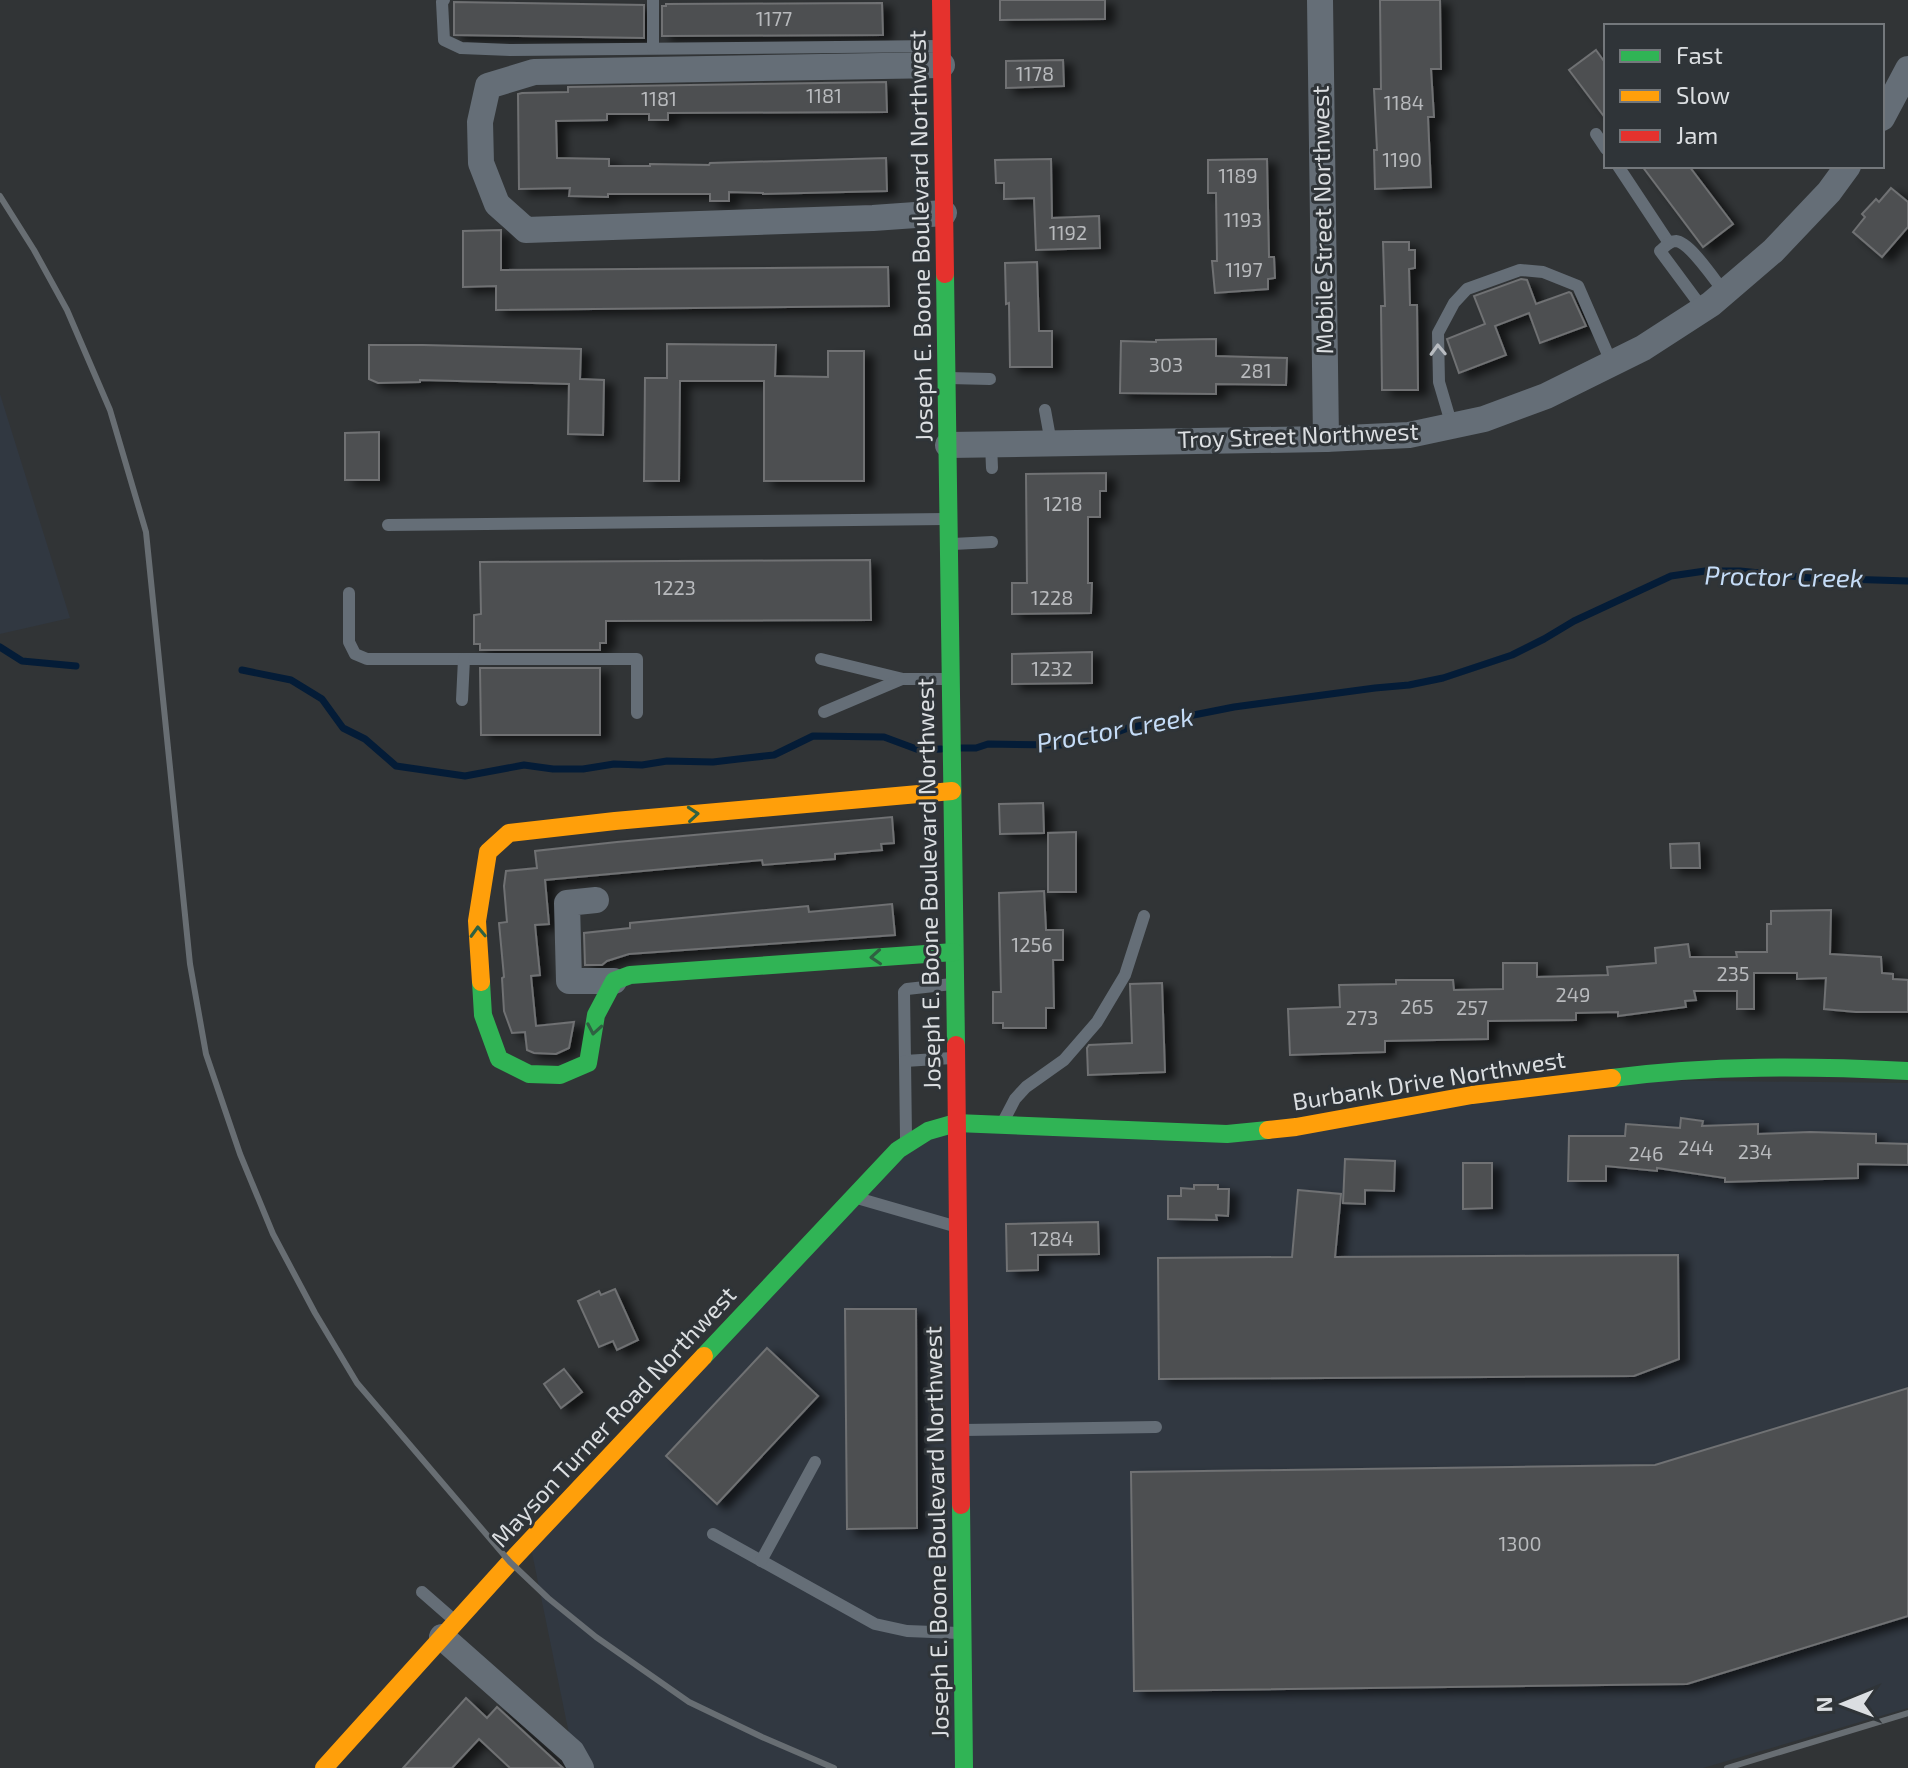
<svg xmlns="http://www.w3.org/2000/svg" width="1908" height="1768" font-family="'Exo 2',sans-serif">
<defs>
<filter id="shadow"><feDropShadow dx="9" dy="5" stdDeviation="4" flood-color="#0009"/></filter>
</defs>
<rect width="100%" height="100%" fill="#313436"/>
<g fill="#313841">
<polygon points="0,394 70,618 0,634"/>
<polygon points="1625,1080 1908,1083 1908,1708 1703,1768 576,1768 530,1543 930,1128 1262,1132"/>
</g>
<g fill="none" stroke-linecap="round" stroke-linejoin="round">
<g stroke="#041c37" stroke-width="7">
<polyline points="0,647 22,661 76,666"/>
<polyline points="242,670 291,680 322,699 343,728 365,739 396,766 465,776 524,765 553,769 583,769 614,764 642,765 667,761 713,762 747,758 774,755 813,736 884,737 919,750 941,749"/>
<polyline points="961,748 976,748 988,744 1060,745 1096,740 1128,728 1234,707 1375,688 1409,685 1443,678 1512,655 1544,639 1574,621 1671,576 1705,571 1740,571 1811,578 1908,581"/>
</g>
</g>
<g fill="#4d4f51" stroke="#6f7173" stroke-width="2" filter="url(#shadow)">
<polygon points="1000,0 1105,0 1105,19 1000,20"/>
<polygon points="1380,0 1440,0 1441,69 1431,69 1434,117 1428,117 1431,187 1375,189 1374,150 1377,150 1374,89 1381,89"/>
<polygon points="454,2 644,5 644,38 454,35"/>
<polygon points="882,3 883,35 662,36 662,6 666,6 666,4"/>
<polygon points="1596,50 1606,64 1606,119 1569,70"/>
<polygon points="1063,60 1064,86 1006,88 1006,61"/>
<polygon points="886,82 887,112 668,113 668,120 649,120 649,114 607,114 607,120 556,121 557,158 609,159 609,166 650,166 650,164 709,165 710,163 886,158 887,191 763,194 763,193 729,192 729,201 710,201 710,194 608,194 608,197 569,196 570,188 519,189 518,94 522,93 568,92 568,87"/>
<polygon points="1051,159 1052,218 1099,216 1100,248 1036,250 1034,198 1004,199 1004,183 996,183 995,160"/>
<polygon points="1267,159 1269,257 1274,257 1275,278 1268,279 1268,289 1215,293 1212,261 1217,261 1216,193 1208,193 1208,160"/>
<polygon points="1642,166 1689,166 1733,224 1703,247"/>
<polygon points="1891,188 1908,202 1908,227 1882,257 1853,232 1865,217 1862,214 1876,199 1879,202"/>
<polygon points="501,230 501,270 888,267 889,306 496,310 496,286 463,287 463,231"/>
<polygon points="1383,242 1409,242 1409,250 1415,250 1415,268 1409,269 1410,305 1417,305 1418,390 1382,390 1381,306 1385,306"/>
<polygon points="1037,262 1039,331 1052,331 1052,367 1010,367 1009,303 1006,304 1005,263"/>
<polygon points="1521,279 1527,280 1536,304 1569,292 1571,293 1586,326 1540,343 1529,313 1495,326 1506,355 1459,373 1447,339 1485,324 1474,296"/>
<polygon points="1216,339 1216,356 1287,358 1286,385 1216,384 1216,394 1120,393 1121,341 1156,342 1156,340"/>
<polygon points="667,344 776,345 775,376 828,377 828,351 864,351 864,481 764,481 764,381 680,381 679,481 644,481 645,378 667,378"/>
<polygon points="369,345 423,345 581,349 580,379 604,380 603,435 568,434 569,384 420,380 420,382 378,383 369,379"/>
<polygon points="379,432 379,480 345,480 345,433"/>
<polygon points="1106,473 1106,491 1100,491 1100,517 1088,517 1088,583 1092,583 1091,613 1012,614 1012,583 1027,583 1026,474"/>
<polygon points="870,560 871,620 606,621 606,643 600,643 600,650 480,650 480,644 474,644 474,615 481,614 480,562"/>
<polygon points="1092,652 1092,683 1012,684 1012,654"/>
<polygon points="480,668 600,668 600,735 481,735"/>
<polygon points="1043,803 1044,833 1000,834 999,804"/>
<polygon points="892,817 894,843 881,844 882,850 835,854 835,859 763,865 762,860 545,880 549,924 535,925 540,975 531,976 536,1026 574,1022 569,1048 556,1054 534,1053 527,1050 525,1032 512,1033 504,1011 502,978 504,977 499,923 507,922 504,886 506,871 537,868 535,851 617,842"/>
<polygon points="1076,832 1076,892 1048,892 1048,833"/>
<polygon points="1699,843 1700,868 1671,868 1670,844"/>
<polygon points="1044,891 1046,930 1063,930 1063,960 1053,960 1054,1008 1046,1008 1046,1028 1003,1028 1003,1023 993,1023 993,992 1001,992 999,893"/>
<polygon points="892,904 895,935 629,954 607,961 602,965 585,965 584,933 630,928 630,923 808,906 809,912"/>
<polygon points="1831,910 1830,954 1881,957 1882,973 1893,974 1893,979 1908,980 1908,1012 1856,1012 1824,1009 1826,978 1797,979 1797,973 1754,973 1754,1009 1737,1009 1737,991 1694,991 1696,1000 1685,1001 1686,1007 1618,1016 1618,1012 1576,1013 1576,1020 1488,1021 1488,1039 1385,1041 1385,1052 1290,1055 1288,1009 1340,1007 1339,985 1396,984 1396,980 1453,980 1454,990 1503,989 1503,963 1537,963 1537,977 1608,975 1607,967 1656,963 1655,948 1688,944 1690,957 1737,957 1736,952 1767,952 1767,924 1771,924 1771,911"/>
<polygon points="1162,983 1165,1072 1088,1075 1087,1048 1089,1045 1132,1043 1130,984"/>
<polygon points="1681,1118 1703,1121 1702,1126 1758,1124 1758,1134 1810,1132 1876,1134 1876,1143 1908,1144 1908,1165 1858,1164 1858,1178 1725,1182 1725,1178 1657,1168 1657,1171 1606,1166 1606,1181 1568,1181 1569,1136 1625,1136 1626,1124 1680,1128"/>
<polygon points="1345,1159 1395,1161 1394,1191 1365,1190 1365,1204 1343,1203"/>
<polygon points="1463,1163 1492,1163 1492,1208 1463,1209"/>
<polygon points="1194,1185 1218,1185 1218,1189 1229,1189 1228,1216 1216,1215 1217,1220 1168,1219 1168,1196 1181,1196 1181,1188 1194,1189"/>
<polygon points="1298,1190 1341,1194 1335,1257 1678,1255 1679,1359 1634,1376 1159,1379 1158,1258 1292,1257"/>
<polygon points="1098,1222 1099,1254 1038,1255 1038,1270 1007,1271 1006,1224"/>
<polygon points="615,1289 638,1340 617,1350 613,1341 599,1347 578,1301 599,1291 601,1295"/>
<polygon points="845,1309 916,1309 917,1528 847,1529"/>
<polygon points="767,1348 818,1396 717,1504 666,1456"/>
<polygon points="564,1369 582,1392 561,1408 544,1384"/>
<polygon points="1908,1388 1908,1616 1687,1684 1134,1691 1131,1472 1655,1465"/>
<polygon points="466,1698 487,1718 497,1707 563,1768 510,1768 479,1739 452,1768 403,1768"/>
</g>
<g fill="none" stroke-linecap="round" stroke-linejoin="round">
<g stroke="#656e77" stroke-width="12">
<polyline points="444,0 442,2 444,40 461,48 511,50 939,46"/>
<polyline points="653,48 653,0"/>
<polyline points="1596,134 1606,149"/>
<polyline points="1618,166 1669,243"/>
<path d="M 1703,309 L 1660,251 C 1665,247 1669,241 1676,241 C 1690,242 1715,281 1725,293"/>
<polyline points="949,378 990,379"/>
<polyline points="1045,410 1051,443"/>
<polyline points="1452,426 1439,382 1438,333 1454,303 1467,289 1520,270 1543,272 1578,286 1612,364"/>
<polyline points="991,444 992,468"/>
<polyline points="388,525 946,519"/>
<polyline points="953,544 992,542"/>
<polyline points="349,593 349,642 355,654 367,659 637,659 637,713"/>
<polyline points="821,659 903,679 948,679"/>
<polyline points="462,700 464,659"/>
<polyline points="824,712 902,679"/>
<polyline points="952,984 907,989 904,992 905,1061 952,1058"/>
<polyline points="905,1061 906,1138"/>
<polyline points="1003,1122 1015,1099 1026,1087 1064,1060 1097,1022 1125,975 1144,916"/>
<polyline points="857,1198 954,1226"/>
<polyline points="963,1430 1156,1427"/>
<polyline points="713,1534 875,1624 907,1631 959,1633"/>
<polyline points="761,1561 815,1462"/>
<polyline points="422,1592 454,1620"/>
</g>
<g stroke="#656e77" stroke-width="26">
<polyline points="1320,0 1326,439"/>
<polyline points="942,65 534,72 488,86 480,122 481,163 497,204 526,230 873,218 944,213"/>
<polyline points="1882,118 1908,69"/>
<polyline points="948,445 1326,439 1409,435 1484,419 1546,396 1643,348 1711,304 1773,251 1829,192 1848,166"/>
<polyline points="596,900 567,903 569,981 614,981"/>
<polyline points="442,1637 572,1752 581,1768"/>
</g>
<g stroke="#30b455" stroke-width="18">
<polyline points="945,274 956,1045"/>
<polyline points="481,982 483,1015 499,1059 529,1074 560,1075 588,1063 596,1015 614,981 630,975 954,952"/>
<path d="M 1612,1078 C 1710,1065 1810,1066 1908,1071"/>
<polyline points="704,1356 898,1150 928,1131 956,1123 1227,1134 1268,1130"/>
<polyline points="961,1505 964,1768"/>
</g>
<g stroke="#ff9f0a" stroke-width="18">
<polyline points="481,982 477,921 488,852 509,833 615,821 952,791"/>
<polyline points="1268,1130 1296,1127 1472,1095 1612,1078"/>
<polyline points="324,1768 510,1562 704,1356"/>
</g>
<g stroke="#e5322d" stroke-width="18">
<polyline points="941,0 945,274"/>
<polyline points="956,1045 961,1505"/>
</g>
<g stroke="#686e73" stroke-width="6">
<polyline points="0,196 34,250 67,310 110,410 146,532 190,964 206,1054 240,1154 273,1234 315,1313 357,1383 510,1562 548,1598 596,1637 689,1702 762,1737 834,1768"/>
<polyline points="1727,1768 1908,1713"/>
</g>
</g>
<defs><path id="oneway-chevron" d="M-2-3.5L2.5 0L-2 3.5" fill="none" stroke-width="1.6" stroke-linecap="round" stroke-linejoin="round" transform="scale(2)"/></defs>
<use stroke="#b8bcc1" href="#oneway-chevron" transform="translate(1438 350) rotate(-92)"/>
<g stroke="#2f6142">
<use href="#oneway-chevron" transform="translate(693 814) rotate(-5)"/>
<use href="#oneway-chevron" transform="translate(478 932) rotate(-92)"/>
<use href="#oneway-chevron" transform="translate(876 957) rotate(176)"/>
<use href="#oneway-chevron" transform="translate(594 1029) rotate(100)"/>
</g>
<g text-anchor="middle" stroke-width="6" stroke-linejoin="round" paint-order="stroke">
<g font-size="20" fill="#b8babd">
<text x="774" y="26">1177</text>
<text x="1035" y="81">1178</text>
<text x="824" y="103">1181</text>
<text x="659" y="106">1181</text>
<text x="1404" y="110">1184</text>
<text x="1402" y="167">1190</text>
<text x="1238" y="183">1189</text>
<text x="1243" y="227">1193</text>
<text x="1068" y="240">1192</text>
<text x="1244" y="277">1197</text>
<text x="1166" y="372">303</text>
<text x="1256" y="378">281</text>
<text x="1063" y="511">1218</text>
<text x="675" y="595">1223</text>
<text x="1052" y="605">1228</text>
<text x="1052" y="676">1232</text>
<text x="1032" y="952">1256</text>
<text x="1733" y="981">235</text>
<text x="1573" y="1002">249</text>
<text x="1417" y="1014">265</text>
<text x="1472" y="1015">257</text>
<text x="1362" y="1025">273</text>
<text x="1696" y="1155">244</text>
<text x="1755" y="1159">234</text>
<text x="1646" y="1161">246</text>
<text x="1052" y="1246">1284</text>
<text x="1520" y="1551">1300</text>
</g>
<g font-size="24" fill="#dbdee1" stroke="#2f3438">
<text transform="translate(1323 220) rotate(-91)" y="8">Mobile Street Northwest</text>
<text transform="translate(921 236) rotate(-91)" y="8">Joseph E. Boone Boulevard Northwest</text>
<text transform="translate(1298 436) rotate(-2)" y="8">Troy Street Northwest</text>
<text transform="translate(929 884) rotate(-91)" y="8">Joseph E. Boone Boulevard Northwest</text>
<text transform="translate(1429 1081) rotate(-9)" y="8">Burbank Drive Northwest</text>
<text transform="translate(614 1417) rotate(-47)" y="8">Mayson Turner Road Northwest</text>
<text transform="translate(937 1532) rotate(-91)" y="8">Joseph E. Boone Boulevard Northwest</text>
</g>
<g font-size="26" font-style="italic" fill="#c5dcf7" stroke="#2f3438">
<text transform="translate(1784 577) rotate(1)" y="9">Proctor Creek</text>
<text transform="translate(1115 730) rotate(-10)" y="9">Proctor Creek</text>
</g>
</g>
<rect x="1604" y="24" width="280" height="144" fill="#2f3438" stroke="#74787c" stroke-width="2"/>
<rect x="1620" y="50" width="40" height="12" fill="#30b455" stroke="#74787c" stroke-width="2"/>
<text x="1676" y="64" font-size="24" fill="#dbdee1">Fast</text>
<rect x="1620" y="90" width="40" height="12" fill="#ff9f0a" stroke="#74787c" stroke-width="2"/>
<text x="1676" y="104" font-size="24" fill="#dbdee1">Slow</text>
<rect x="1620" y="130" width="40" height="12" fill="#e5322d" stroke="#74787c" stroke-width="2"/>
<text x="1676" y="144" font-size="24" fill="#dbdee1">Jam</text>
<g transform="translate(1844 1704) rotate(269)" stroke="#2f3438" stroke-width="6" paint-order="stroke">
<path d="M0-6L14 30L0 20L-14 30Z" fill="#dbdee1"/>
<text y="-12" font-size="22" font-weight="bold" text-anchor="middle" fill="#dbdee1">N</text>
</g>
</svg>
